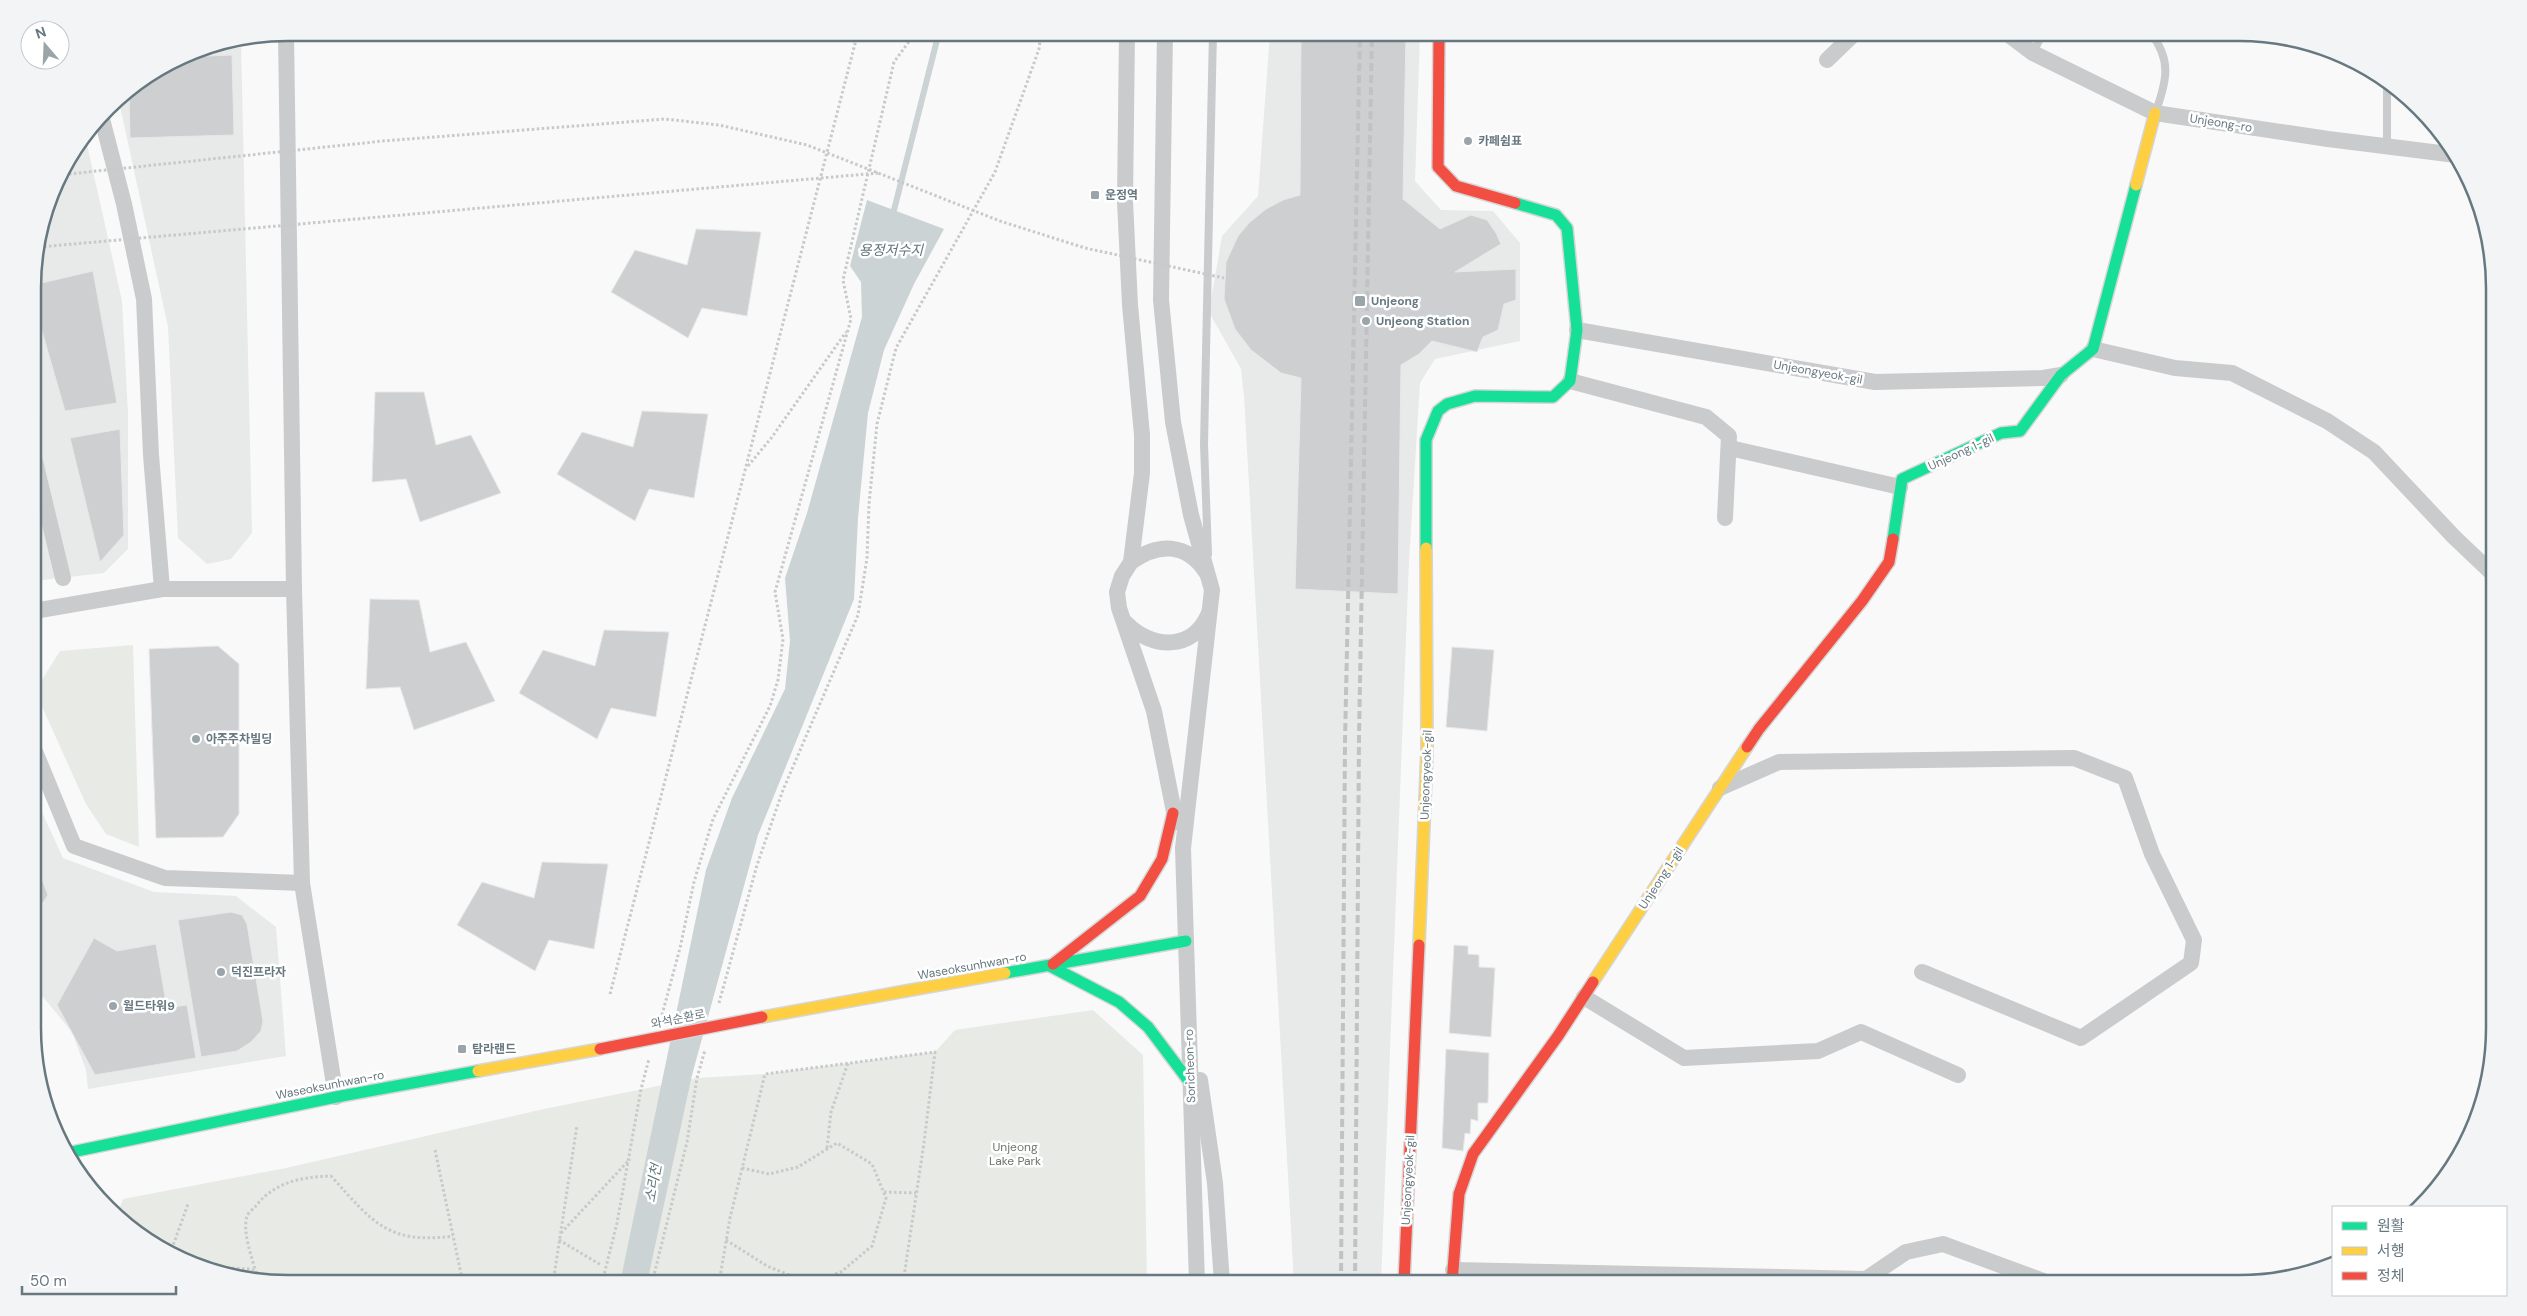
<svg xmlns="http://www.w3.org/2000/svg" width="2527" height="1316" font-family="'DM Sans','Noto Sans KR',sans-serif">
<rect width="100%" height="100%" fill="#f9f9f9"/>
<g fill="#e8e9e9">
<polygon points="1270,33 1420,33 1415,181 1441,210 1493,211 1520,243 1520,341 1435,359 1420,383 1409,561 1381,1283 1294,1283 1244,396 1241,369 1209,312 1222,236 1258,196"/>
<polygon points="241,42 252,533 231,559 207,564 178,538 168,327 118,97 190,52"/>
<polygon points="86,140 122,301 128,413 128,549 104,573 34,581 33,271 59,175"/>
<polygon points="34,795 63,858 154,892 236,896 276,927 286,1056 88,1089 86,1070 72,1032 43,997 35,993"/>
</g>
<g fill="#e8eae6">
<polygon points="133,645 139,847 106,834 86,804 35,691 60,651"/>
<polygon points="1093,1010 1143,1055 1147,1283 288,1283 222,1275 175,1257 116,1217 123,1199 286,1168 544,1109 697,1078 765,1074 935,1052 955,1030"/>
</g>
<polygon fill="#cbd3d5" points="867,200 944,229 914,284 884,350 868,413 858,518 854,599 758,835 692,1075 647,1283 620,1283 706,870 732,798 785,689 790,641 785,578 807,513 862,317 861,282 850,266"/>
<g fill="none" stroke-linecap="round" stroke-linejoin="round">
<polyline stroke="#cbd3d5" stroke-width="6" points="892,218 939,32"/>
</g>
<g fill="#cdcfd0" stroke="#e8e8e8">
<polygon points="1301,32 1406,32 1403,199 1440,229 1471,215 1487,220 1496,233 1501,244 1455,272 1516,269 1516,300 1504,304 1498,330 1483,337 1477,352 1432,341 1419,354 1401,365 1398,594 1295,589 1301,378 1281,373 1251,350 1235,329 1224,299 1226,262 1238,236 1249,223 1266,209 1283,200 1300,195"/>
<polygon points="232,55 234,135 130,138 129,90 183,57"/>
<polygon points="696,229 761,232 747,316 702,308 688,338 611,292 635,250 687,265"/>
<polygon points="93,271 117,403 65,411 33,300 33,285"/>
<polygon points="375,392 424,392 436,445 471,435 501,493 420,522 406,479 372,482"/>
<polygon points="642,411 708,414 694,498 649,489 635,521 557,474 582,432 633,447"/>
<polygon points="120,429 124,535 100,562 70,438"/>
<polygon points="370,599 419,600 430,652 466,642 495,701 414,730 400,687 366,689"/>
<polygon points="604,630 669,632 656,717 611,708 597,739 519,693 543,650 595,666"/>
<polygon points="218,646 239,664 239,814 223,837 156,838 149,649"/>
<polygon points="1452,647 1494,650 1487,731 1446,727"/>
<polygon points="34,859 48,895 34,916"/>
<polygon points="542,862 608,864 594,949 549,940 535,971 457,925 482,882 534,898"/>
<polygon points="231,912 242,915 247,924 263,1021 261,1031 251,1042 237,1051 201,1057 178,920"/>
<polygon points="94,938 117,951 156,944 167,1008 187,1005 196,1058 95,1075 57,1005"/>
<polygon points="1454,945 1468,946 1468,954 1479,955 1479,967 1495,968 1491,1037 1449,1033"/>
<polygon points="1446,1049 1489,1053 1488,1103 1478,1103 1478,1121 1471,1119 1470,1134 1465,1133 1463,1151 1442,1148"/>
</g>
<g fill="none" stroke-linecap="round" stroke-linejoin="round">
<g stroke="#d5d6d7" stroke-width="14">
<g id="fast">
<polyline points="1893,539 1902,479 2001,433 2020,431 2061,375 2093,349 2136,185"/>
<polyline points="1426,548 1426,440 1438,411 1447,404 1475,396 1553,397 1570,381 1577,330 1567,228 1556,215 1515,203"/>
<polyline points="1050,966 1119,1002 1148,1027 1191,1084"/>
<polyline points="1005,973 1186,941"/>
<polyline points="67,1153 336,1097 478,1071"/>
</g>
</g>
<g stroke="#d5d6d7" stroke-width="14">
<g id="slow">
<polyline points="2136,185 2155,113"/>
<polyline points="1419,945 1427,751 1426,548"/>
<polyline points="1593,982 1747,747"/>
<polyline points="762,1017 1005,973"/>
<polyline points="478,1071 600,1049"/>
</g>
</g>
<g stroke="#d5d6d7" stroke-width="14">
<g id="jam">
<polyline points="1439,32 1438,167 1456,186 1515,203"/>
<polyline points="1747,747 1759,729 1862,601 1889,562 1893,539"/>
<polyline points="1053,964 1140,896 1162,859 1173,813"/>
<polyline points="1404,1283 1419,945"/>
<polyline points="1452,1283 1459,1194 1473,1154 1558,1036 1593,982"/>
</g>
</g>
<g stroke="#c8c9ca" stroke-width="3" stroke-dasharray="2.5 2.5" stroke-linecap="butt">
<polyline points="748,466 772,437 846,332"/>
<polyline points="610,994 858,32"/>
<polyline points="719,1003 757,865 783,790 858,615 867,558 869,504 877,424 896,348 995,172 1039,49 1041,32"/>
<polyline points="662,1015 680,948 694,882 713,819 770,706 778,680 783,639 775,592 851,319 843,280 894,62 916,32"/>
<polyline points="827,1148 831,1112 848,1063"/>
<polyline points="435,1150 463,1283"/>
<polyline points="742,1168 769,1174 798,1167 837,1143 872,1164 886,1198 872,1246 841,1272 809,1283"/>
<polyline points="884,1192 916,1193"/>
<polyline points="561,1233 630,1159"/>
<polyline points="559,1240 601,1265"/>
<polyline points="726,1240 767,1266 809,1283"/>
<polyline points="170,1254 188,1204"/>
<polyline points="202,1267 251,1269 271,1281"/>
<path d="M 256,1273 C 252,1257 242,1232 247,1216 C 248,1213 253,1209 255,1207 C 274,1182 301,1177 331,1176 C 372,1221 387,1245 453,1236"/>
<polyline points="553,1283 577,1125"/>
<polyline points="602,1283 617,1223 641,1089 649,1059"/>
<polyline points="652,1283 687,1142 697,1078 705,1050"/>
<polyline points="719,1283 730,1218 765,1074 935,1052 924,1143 903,1283"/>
</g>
<g stroke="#cacbcc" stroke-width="8">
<path d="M 2150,32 C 2172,60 2167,80 2156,111"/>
<polyline points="2033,53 2043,32"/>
<polyline points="2387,82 2387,146"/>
<polyline points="1208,554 1204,444 1213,32"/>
</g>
<g stroke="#cacbcc" stroke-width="16">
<polyline points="1127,32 1125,201 1130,305 1142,435 1142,473 1131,562 1122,576 1117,592 1119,608 1154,711 1176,822"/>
<polyline points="1165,32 1161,300 1173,422 1191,515 1212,590 1183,848 1197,1283"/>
<polyline points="2005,32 2033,53 2155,113 2328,139 2456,155"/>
<polyline points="286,33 294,589 302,883 336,1097"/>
<polyline points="1827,60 1856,32"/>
<polyline points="102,119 124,204 144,299 151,455 162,589"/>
<polyline points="1577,330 1875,382 2043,378 2061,375"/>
<polyline points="2093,349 2175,368 2232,373 2327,421 2374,452 2454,537 2493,574"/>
<polyline points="1570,381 1706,417 1729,436 1725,518"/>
<polyline points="1730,448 1900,487"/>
<polyline points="33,453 63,578"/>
<path d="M 1131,562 C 1158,543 1186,542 1206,572"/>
<polyline points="34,611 162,589 294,589"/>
<path d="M 1126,623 C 1151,649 1193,652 1209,613"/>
<polyline points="34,749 74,846 165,878 302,883"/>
<polyline points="1720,788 1779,762 2074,758 2125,778 2152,854 2194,940 2191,963 2081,1038 1922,972"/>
<polyline points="1584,997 1684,1058 1818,1051 1861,1032 1958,1075"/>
<polyline points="1200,1080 1215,1183 1222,1283"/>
<polyline points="1453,1270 1866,1279"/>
<polyline points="1870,1283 1866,1279 1906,1252 1943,1244 2049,1283"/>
</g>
<use href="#fast" stroke="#16e098" stroke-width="11"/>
<use href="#slow" stroke="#ffcf43" stroke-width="11"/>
<use href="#jam" stroke="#f24e42" stroke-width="11"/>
<g stroke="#c0c2c3" stroke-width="4" stroke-dasharray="8 4" stroke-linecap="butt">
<polyline points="1341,1283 1345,742 1360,32"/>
<polyline points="1355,1283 1359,736 1372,32"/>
</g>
<g stroke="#d5d6d7" stroke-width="14" stroke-linecap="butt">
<polyline id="jam-bridge" points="600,1049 762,1017"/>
</g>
<g stroke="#c8c9ca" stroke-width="3" stroke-dasharray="2.5 2.5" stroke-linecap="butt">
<polyline points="59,175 383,141 665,119 719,125 807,145 1000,221 1085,248 1224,278"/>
<polyline points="39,247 878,173"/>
</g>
<use href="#jam-bridge" stroke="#f24e42" stroke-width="11"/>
</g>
<g fill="#9aa5aa" stroke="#fff" stroke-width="2">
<circle cx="1468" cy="141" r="5"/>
<rect x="1090" y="190" width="10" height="10" rx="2.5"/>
<rect x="1354" y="295" width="12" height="12" rx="2.5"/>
<circle cx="1366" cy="321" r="5"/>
<circle cx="196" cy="739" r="5"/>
<circle cx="221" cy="972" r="5"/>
<circle cx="113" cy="1006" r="5"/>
<rect x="457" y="1044" width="10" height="10" rx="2.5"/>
</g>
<g text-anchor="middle" stroke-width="5" stroke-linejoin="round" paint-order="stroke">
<g font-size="12" fill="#677880" stroke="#fff">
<text transform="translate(2221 123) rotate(9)" y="4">Unjeong-ro</text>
<text transform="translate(1818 372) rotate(10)" y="4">Unjeongyeok-gil</text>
<text transform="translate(1961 452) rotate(-25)" y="4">Unjeong 1-gil</text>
<text transform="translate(1426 775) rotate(-88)" y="4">Unjeongyeok-gil</text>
<text transform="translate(1661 878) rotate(-57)" y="4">Unjeong 1-gil</text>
<text transform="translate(972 966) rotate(-10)" y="4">Waseoksunhwan-ro</text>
<text transform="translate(678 1019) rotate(-11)" y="4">와석순환로</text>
<text transform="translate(1190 1066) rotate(-92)" y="4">Soricheon-ro</text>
<text transform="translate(330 1085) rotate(-11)" y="4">Waseoksunhwan-ro</text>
<text transform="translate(1408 1180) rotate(-87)" y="4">Unjeongyeok-gil</text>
</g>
<g font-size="12" font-weight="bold" fill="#677880" stroke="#fff" text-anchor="start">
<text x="1478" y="145">카페쉼표</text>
<text x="1105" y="199">운정역</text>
<text x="1371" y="305">Unjeong</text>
<text x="1376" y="325">Unjeong Station</text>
<text x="206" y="743">아주주차빌딩</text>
<text x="231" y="976">덕진프라자</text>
<text x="123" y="1010">월드타워9</text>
<text x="472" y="1053">탐라랜드</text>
</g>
<g font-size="12" fill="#6b7866" stroke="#fff">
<text x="1015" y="1151">Unjeong<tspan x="1015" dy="14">Lake Park</tspan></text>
</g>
<g font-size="14" font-style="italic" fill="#627679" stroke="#fff">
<text x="891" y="255">용정저수지</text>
<text transform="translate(653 1183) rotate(-80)" y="5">소리천</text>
</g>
</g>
<path d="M0 0H2527V1316H0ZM288 41H2239A247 247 0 0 1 2486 288V1028A247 247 0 0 1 2239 1275H288A247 247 0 0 1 41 1028V288A247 247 0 0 1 288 41Z" fill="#f3f4f5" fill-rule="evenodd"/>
<path fill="none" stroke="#677880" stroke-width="2.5" d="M288 41H2239A247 247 0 0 1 2486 288V1028A247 247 0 0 1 2239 1275H288A247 247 0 0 1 41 1028V288A247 247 0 0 1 288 41Z"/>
<rect x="2332" y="1206" width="175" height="90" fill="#ffffff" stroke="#c2c9cc"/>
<rect x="2342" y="1222" width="25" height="8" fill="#16e098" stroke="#c2c9cc"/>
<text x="2377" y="1231" font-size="15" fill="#677880">원활</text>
<rect x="2342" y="1247" width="25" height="8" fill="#ffcf43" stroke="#c2c9cc"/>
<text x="2377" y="1256" font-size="15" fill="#677880">서행</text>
<rect x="2342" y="1272" width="25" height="8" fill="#f24e42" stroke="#c2c9cc"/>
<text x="2377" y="1281" font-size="15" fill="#677880">정체</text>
<g transform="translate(45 45) rotate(341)"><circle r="24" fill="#ffffff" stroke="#c2c9cc"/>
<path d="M0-4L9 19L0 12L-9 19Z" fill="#9aa5aa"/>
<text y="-8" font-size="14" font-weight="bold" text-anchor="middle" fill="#677880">N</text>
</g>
<path d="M22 1286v8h154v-8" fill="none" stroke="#677880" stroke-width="2.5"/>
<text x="30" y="1286" font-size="15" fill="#677880" stroke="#ffffff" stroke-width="4" paint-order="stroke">50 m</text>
</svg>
